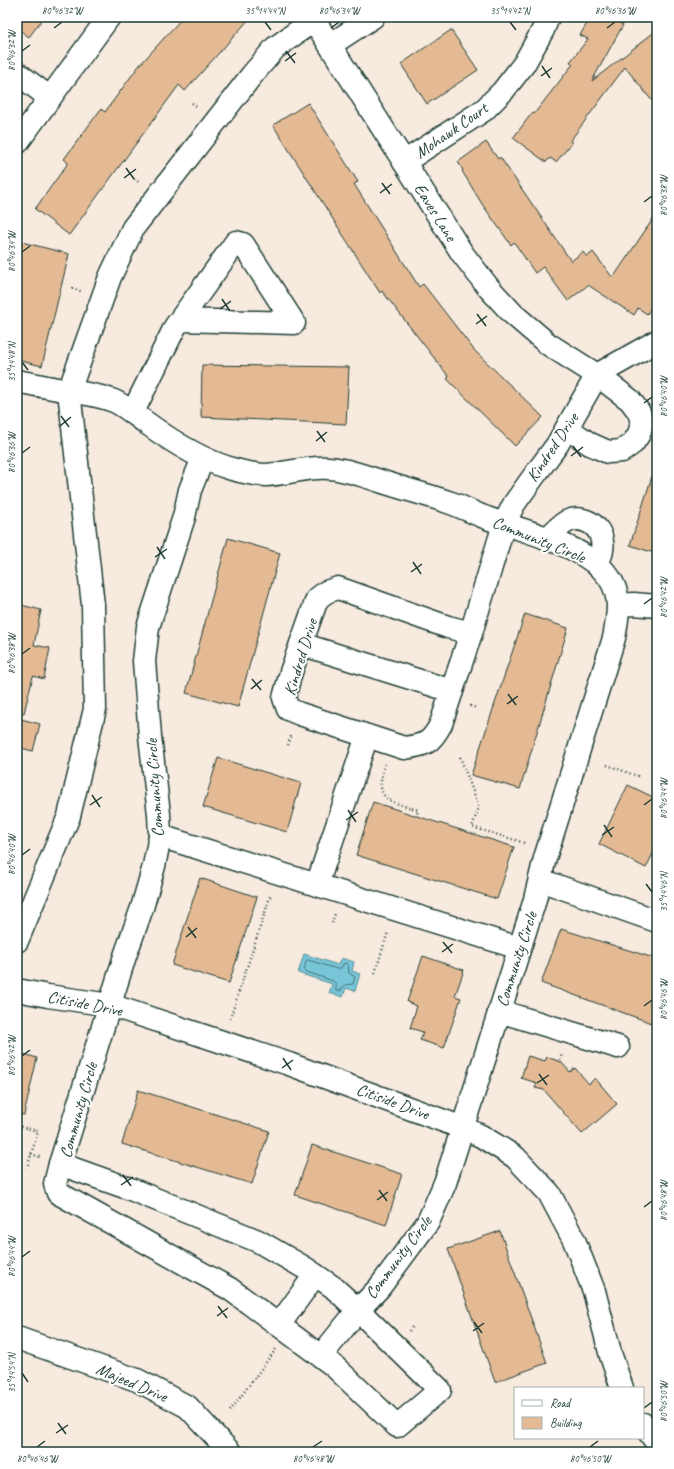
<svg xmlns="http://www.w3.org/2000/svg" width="674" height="1469" font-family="Caveat,sans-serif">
<rect width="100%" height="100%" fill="#f7eadf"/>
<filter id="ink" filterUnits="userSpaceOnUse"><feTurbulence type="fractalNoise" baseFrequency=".025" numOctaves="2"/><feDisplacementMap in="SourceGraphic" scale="8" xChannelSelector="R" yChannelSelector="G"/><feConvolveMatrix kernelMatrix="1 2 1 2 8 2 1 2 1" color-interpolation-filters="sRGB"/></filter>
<g filter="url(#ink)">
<polygon fill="#79c5d8" stroke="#558f96" points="304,954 338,965 341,958 354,962 352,971 360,974 355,991 346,988 343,997 329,993 332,984 298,973"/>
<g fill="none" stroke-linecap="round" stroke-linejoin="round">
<polygon stroke="#437376" stroke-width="1" points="308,960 337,969 341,968 344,963 348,964 349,973 355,977 353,984 345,985 340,991 336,991 336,984 333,981 304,971 306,961"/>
</g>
<g fill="#e4ba94" stroke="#1f3d34">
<polygon points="17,17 44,17 29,37 17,28"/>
<polygon points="183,17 251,17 185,91 179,85 69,235 35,209 68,163 64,159 101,109 105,112 138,67"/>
<polygon points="591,17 610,17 623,25 592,81 657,30 657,107 625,67 570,141 572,143 556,162 550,158 546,162 513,138 532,113 534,114 573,64 570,62 588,39 580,35"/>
<polygon points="451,30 478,70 427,104 401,64"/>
<polygon points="308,103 358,182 354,184 419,287 423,284 474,350 543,417 515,446 447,379 449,377 382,291 380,293 273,125"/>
<polygon points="486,142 498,159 500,157 571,261 583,252 587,257 593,252 613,278 657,213 657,299 647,314 638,308 634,315 588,285 568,301 543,267 535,273 514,242 511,245 482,204 462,171 463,170 458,162"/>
<polygon points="22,242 69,254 42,366 17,360 17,261"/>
<polygon points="202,365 349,367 346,424 201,417"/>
<polygon points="653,473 657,473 657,554 630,545"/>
<polygon points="228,538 280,553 238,707 186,693"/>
<polygon points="17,604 41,610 34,645 50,648 44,679 33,676 24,713 17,712"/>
<polygon points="525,614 568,628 520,789 471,775"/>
<polygon points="17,718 40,724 33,751 17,747"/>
<polygon points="218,758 301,783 287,832 203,807"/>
<polygon points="628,785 657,799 657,845 646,868 599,844"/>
<polygon points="373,802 514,847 497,899 356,855"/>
<polygon points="200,878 257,897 229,983 172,965"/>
<polygon points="561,929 657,959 657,1025 541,983"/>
<polygon points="423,956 464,970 455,996 461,998 444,1048 420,1040 423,1032 410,1028 417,1006 407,1002"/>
<polygon points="17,1052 37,1058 24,1115 17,1114"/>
<polygon points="528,1056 545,1061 547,1057 561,1062 570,1072 575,1068 589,1084 595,1078 617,1104 582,1134 544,1090 535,1088 537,1083 521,1078"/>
<polygon points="138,1090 269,1131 252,1184 122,1144"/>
<polygon points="312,1145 402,1174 386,1225 295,1195"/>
<polygon points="500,1231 547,1363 495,1382 448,1249"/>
</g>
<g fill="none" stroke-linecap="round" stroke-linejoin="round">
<g stroke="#1f3d34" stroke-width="25">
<g id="minor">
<polyline points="312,17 462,253 488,287 513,314 548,344 597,375 630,400 639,412 642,423 639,434 633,443 622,451 608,452 590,444 567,428"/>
<polyline points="330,45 373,17"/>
<polyline points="17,73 50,98"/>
<polyline points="17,143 109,17"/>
<polyline points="404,162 484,110 503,91 524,64 543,30 548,17"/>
<polyline points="597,375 657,341"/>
<path d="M 17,381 C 37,385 56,389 76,392 C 88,394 102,396 114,401 C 127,407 136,416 148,424 C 174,443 201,460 232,469 C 243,472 255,475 266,475 C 287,474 308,466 329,468 C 346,469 364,476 380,481 C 404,489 428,495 451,503 C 463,507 475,514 487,518 C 523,531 574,542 602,569 C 623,590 619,612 614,638 L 545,858 L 534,903 L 445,1183 L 428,1222 L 379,1288 L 358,1310 L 333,1287 L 305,1268 L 258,1241 L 133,1190 L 60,1164 L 125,956 L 142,908 L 154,866 L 160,836 L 159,814 L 150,736 L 144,661 L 148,627 L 184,517 L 190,490 L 203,458"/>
<polyline points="133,412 175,327 180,320 236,242 243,244 294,323 180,320"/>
<path d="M 547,539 C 553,533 559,526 566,522 C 581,514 600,524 602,541 C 604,550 600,557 597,565"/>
<path d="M 338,588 L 448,627 L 471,633 L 441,724 C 431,743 426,745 404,748 L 300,714 L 288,709 L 284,698 L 291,672 L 317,599 L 326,592 Z"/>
<polyline points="619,605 634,604 657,606"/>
<polyline points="471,633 504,524 514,504 534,476 557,445 597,375"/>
<polyline points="301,644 452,691"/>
<polyline points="160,836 519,948"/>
<polyline points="540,880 657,921"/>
<polyline points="317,885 367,736"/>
<polyline points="17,941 69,816 95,709 93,605 69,391 110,277 133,228 252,75 275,48 314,20"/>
<polyline points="17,990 48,996 110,1005 289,1064 463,1128 481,1136 515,1157 549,1193 574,1240 594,1291 611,1356 622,1388"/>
<polyline points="499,1011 618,1047"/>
<polyline points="60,1164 55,1184 58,1193 230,1289 334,1366 397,1426 440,1390 358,1310 321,1356"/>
<polyline points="279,1325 315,1275"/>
<polyline points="17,1338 137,1380 188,1407 230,1452"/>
<polyline points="643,1424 657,1443"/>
</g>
</g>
<g stroke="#1f3d34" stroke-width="2.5" stroke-dasharray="1 3" stroke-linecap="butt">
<polyline points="192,103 198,108"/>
<polyline points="134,179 140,183"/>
<polyline points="72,288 83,292"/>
<polyline points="470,706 477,708"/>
<polyline points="288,745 292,734"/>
<polyline points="460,757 479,807 472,827 525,843"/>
<path d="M 385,764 C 373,800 388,801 418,810 L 417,814"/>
<polyline points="607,765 640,777"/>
<polyline points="332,923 335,914"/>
<polyline points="375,973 388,932"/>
<polyline points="230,1019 271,894"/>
<polyline points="560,1060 562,1053"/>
<polyline points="17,1126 38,1131 27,1168"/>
<polyline points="31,1154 40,1157"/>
<polyline points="409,1331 414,1325"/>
<polyline points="230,1411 276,1349"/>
</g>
<use href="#minor" stroke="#fff" stroke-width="22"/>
</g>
</g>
<path fill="none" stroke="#1f3d34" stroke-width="1.5" d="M 265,22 L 271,30M 510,22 L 516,30M 54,28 L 62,22M 331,28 L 339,22M 607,28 L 615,22M 22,51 L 30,45M 286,51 L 295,63M 285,61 L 296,53M 542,66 L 550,78M 541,76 L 552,68M 126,168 L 134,179M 124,178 L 136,169M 382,183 L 390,194M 380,193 L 392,184M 644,202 L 652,196M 22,252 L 30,246M 222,299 L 230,311M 220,309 L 231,301M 477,314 L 486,326M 476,324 L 487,316M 22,362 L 28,370M 644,403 L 652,397M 61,416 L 69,427M 60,426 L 71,417M 317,431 L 325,442M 316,441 L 327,432M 573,446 L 581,457M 22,453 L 30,447M 571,456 L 583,447M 157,547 L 165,559M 155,557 L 167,549M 413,562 L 421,574M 411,572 L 422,564M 644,604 L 652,598M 22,654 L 30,648M 252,679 L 261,690M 251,689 L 262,680M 508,694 L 516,705M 507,704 L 518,696M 92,795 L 100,807M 90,805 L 102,797M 644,805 L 652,799M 348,810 L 356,822M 346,820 L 358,812M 604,825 L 612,837M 602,835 L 614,827M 22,855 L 30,849M 646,884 L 652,892M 188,927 L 196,938M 186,937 L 197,928M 443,942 L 452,953M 442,952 L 453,944M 644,1006 L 652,1000M 22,1056 L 30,1050M 283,1058 L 291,1070M 282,1068 L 293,1060M 539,1074 L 547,1085M 537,1083 L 549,1075M 123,1175 L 131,1186M 121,1185 L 133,1177M 379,1190 L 387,1201M 377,1200 L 388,1192M 644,1207 L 652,1201M 22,1257 L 30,1251M 218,1306 L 227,1318M 217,1316 L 228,1308M 474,1322 L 482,1333M 473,1331 L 484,1323M 22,1373 L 28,1382M 644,1408 L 652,1402M 58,1423 L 66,1434M 56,1433 L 68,1425M 37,1447 L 45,1441M 313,1447 L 322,1441M 590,1447 L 598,1441"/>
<g text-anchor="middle" stroke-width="4" stroke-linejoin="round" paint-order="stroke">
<g font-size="17" fill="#1f3d34" stroke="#fff">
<text transform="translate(451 130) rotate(-35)" y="6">Mohawk Court</text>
<text transform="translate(436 212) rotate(58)" y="6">Eaves Lane</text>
<text transform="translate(552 447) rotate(-56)" y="6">Kindred Drive</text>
<text transform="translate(539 539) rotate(22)" y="6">Community Circle</text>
<text transform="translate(300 657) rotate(-73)" y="6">Kindred Drive</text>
<text transform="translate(154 788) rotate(-94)" y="6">Community Circle</text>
<text transform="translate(516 959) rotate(-72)" y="6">Community Circle</text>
<text transform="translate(85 1003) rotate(11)" y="6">Citiside Drive</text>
<text transform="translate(393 1101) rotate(20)" y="6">Citiside Drive</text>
<text transform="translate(78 1110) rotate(-74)" y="6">Community Circle</text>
<text transform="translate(398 1257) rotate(-53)" y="6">Community Circle</text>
<text transform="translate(132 1382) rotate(23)" y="6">Majeed Drive</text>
</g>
</g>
<rect width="674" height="1469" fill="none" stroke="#fff" stroke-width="44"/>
<rect x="514" y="1387" width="130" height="52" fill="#ffffff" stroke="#a5b1ae"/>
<rect x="522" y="1400" width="20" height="6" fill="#ffffff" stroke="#a5b1ae"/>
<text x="550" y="1407" font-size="12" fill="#1f3d34">Road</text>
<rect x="522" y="1417" width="20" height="12" fill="#e4ba94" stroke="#a5b1ae"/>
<text x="550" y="1427" font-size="12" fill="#1f3d34">Building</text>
<rect x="22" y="22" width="630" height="1425" fill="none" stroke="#1f3d34" stroke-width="1.5"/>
<g font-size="10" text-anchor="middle" fill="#1f3d34">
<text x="62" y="14">80°46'32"W</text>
<text x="265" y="14">35°14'44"N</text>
<text x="339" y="14">80°46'34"W</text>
<text x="510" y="14">35°14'42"N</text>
<text x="615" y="14">80°46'36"W</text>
<text transform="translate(11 51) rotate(-90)" y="4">80°46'32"W</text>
<text transform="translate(663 196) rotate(-90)" y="4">80°46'38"W</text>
<text transform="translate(11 252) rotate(-90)" y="4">80°46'34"W</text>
<text transform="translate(11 362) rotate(-90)" y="4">35°14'48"N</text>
<text transform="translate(663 397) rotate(-90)" y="4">80°46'40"W</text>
<text transform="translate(11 453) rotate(-90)" y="4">80°46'36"W</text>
<text transform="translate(663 598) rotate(-90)" y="4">80°46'42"W</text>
<text transform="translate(11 654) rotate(-90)" y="4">80°46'38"W</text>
<text transform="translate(663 799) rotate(-90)" y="4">80°46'44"W</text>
<text transform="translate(11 855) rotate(-90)" y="4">80°46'40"W</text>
<text transform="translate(663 892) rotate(-90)" y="4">35°14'46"N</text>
<text transform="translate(663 1000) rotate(-90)" y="4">80°46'46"W</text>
<text transform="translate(11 1056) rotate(-90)" y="4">80°46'42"W</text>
<text transform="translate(663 1201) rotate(-90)" y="4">80°46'48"W</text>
<text transform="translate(11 1257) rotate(-90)" y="4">80°46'44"W</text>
<text transform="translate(11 1373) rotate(-90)" y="4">35°14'54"N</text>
<text transform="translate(663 1402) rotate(-90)" y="4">80°46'50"W</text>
<text x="37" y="1462">80°46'46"W</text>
<text x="313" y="1462">80°46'48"W</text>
<text x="590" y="1462">80°46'50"W</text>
</g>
</svg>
